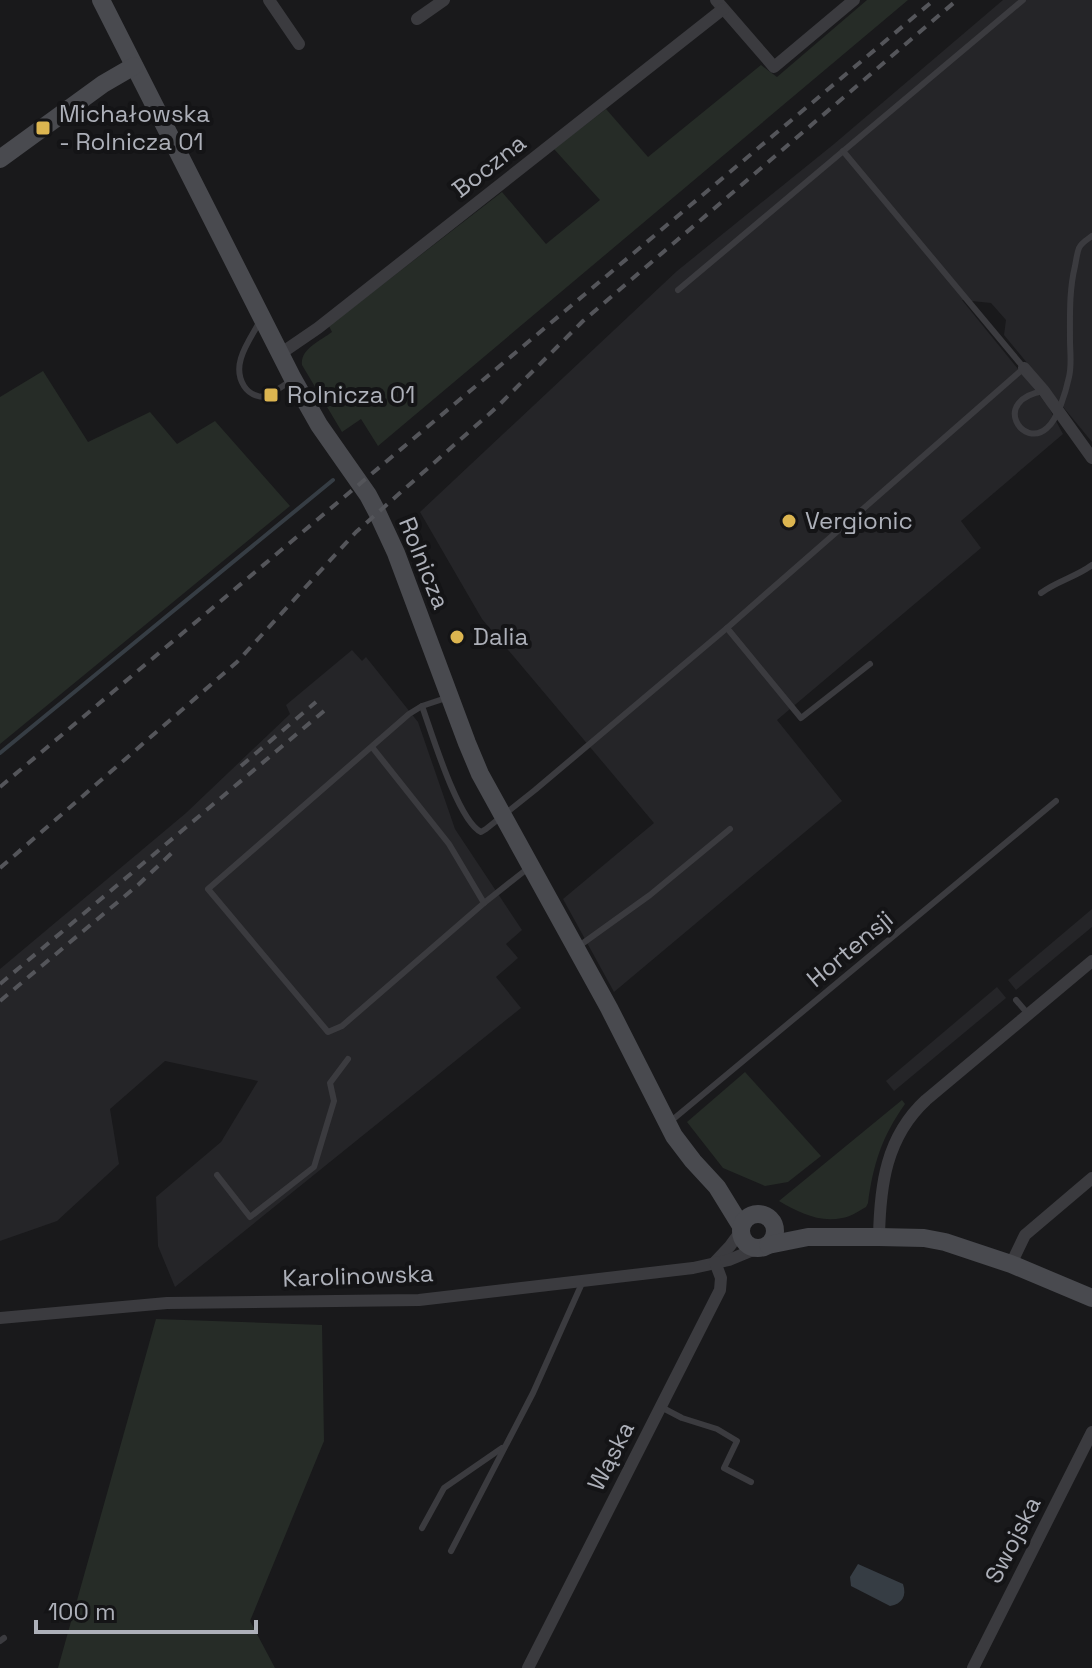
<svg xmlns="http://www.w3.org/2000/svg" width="1092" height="1668" font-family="'Space Grotesk',sans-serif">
<rect width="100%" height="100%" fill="#19191b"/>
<g fill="#252528">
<polygon points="1003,0 1092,0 1092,442 1004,335 1006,320 991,303 962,300 1048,406 1063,434 961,521 981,548 777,720 842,801 614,992 563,899 654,823 482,619 420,512 677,271 834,144"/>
<polygon points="352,650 362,661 366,657 418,722 455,829 522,930 506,944 518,958 496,977 521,1008 175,1287 158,1246 156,1197 221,1142 258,1081 165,1061 110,1109 119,1164 57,1221 0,1241 0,969 186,813 290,714 286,705"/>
<polygon points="1092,909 1092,927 1016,990 1008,980"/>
<polygon points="997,987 1006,998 894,1091 886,1081"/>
</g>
<g fill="#262c27">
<path d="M 867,0 L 908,0 L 378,446 L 361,419 L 342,432 L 302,365 C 300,349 320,341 332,332 L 329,326 L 502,192 L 546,244 L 600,200 L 554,149 L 606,109 L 648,157 L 761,65 L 777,77 Z"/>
<polygon points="43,371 88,442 150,412 177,444 215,421 290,506 0,744 0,397"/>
<polygon points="745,1072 821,1156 788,1182 765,1186 723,1168 687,1122"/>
<path d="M 902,1100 L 905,1104 C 882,1136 873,1165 868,1203 L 866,1207 C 859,1211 850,1217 842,1218 C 819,1223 798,1212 779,1201 Z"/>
<polygon points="156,1319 322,1325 324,1441 250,1621 275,1668 58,1668"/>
</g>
<path fill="#363d44" d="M 858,1564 L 903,1584 C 907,1596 902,1604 890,1606 L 851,1586 L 850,1577 Z"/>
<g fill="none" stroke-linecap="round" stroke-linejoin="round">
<polyline stroke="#363d44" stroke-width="4" points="0,753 333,480"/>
<g stroke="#3b3b3f" stroke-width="6">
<polyline points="678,290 1023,0"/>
<path d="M 260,321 C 250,340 230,364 244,386 C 249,394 256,397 266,397 L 292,380"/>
<path d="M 1044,391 C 990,400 1023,450 1047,428 C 1058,419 1066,391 1069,377 C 1072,365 1070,352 1070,340 C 1070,315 1069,291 1075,266 C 1076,261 1077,253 1079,248 C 1081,243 1088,239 1092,236"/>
<path d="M 1041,593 C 1057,581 1076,577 1092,565"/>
<polyline points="727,628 801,718 870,664"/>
<polyline points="446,698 422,706 409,714 208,889 328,1032 342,1026 484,903 527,869"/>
<path d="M 422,706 C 431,731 458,821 481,832 L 486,829 L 535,790 L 727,628 L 1024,368 L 843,151"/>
<polyline points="372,747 449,844 484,903"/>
<polyline points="579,946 650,895 730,829"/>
<polyline points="1016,1000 1028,1014"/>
<polyline points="671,1121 1056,801"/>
<polyline points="217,1175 250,1217 314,1167 334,1101 330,1083 348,1059"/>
<polyline points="661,1407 682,1418 717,1429 737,1441 724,1468 751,1482"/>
<polyline points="422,1528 444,1488 502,1448"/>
<polyline points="451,1551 533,1393 583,1281"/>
<polyline points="0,1641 4,1638"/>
</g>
<g stroke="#3b3b3f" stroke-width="12">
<polyline points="269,0 299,44"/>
<polyline points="716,0 774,67 854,0"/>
<polyline points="417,19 444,0"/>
<polyline points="280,354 318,328 723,9"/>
<polyline points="1024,368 1044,391 1092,458"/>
<path d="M 879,1237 C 880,1185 886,1137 926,1100 L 1092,961"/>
<polyline points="715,1262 730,1246 741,1231"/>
<polyline points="1011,1264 1025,1235 1092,1178"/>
<polyline points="0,1318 167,1303 419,1300 693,1268 729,1260 758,1248"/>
<polyline points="528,1668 720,1290 721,1278 715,1262"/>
<polyline points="973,1668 1092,1432"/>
</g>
<g stroke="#494a4f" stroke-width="18">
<polyline points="101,0 293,379 319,425 368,495 377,512 396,553 467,743 480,774 609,1008 674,1136 693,1161 717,1187 741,1226"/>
<polyline points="0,159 103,84 134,66"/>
<circle cx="758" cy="1231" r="17"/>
<polyline points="768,1245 808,1237 879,1237 924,1238 945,1242 1011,1264 1092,1298"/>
</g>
<g stroke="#54555a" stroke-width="4" stroke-dasharray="10 8" stroke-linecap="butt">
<polyline points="241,766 316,702"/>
<polyline points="0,787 934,0"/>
<polyline points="0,868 237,662 356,532 497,407 583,321 957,0"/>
<polyline points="0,984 324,711"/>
<polyline points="0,1001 138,885 176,849"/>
</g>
</g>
<g fill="#dcb550" stroke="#141416" stroke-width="3">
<rect x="35" y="120" width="16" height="16" rx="4"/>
<rect x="263" y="387" width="16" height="16" rx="4"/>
<circle cx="789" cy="521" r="8"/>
<circle cx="457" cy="637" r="8"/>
</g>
<g text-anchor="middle" stroke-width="8" stroke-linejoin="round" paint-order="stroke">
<g font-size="24" fill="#adb0b9" stroke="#141416" text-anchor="start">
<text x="59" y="122">Michałowska<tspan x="59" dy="28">- Rolnicza 01</tspan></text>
<text x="287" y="403">Rolnicza 01</text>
<text x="805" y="529">Vergionic</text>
<text x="473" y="645">Dalia</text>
</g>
<g font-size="24" fill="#adb0b9" stroke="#141416">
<text transform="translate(489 166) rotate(-38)" y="8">Boczna</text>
<text transform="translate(424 563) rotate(68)" y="8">Rolnicza</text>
<text transform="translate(850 949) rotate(-40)" y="8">Hortensji</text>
<text transform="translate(358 1276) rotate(-2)" y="8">Karolinowska</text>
<text transform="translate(611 1456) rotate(-63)" y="8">Wąska</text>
<text transform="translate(1013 1540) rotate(-63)" y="8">Swojska</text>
</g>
</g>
<path d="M36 1620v12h220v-12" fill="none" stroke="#adb0b9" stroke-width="4"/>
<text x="48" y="1620" font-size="24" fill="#adb0b9" stroke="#141416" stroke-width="6" paint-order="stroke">100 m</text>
</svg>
